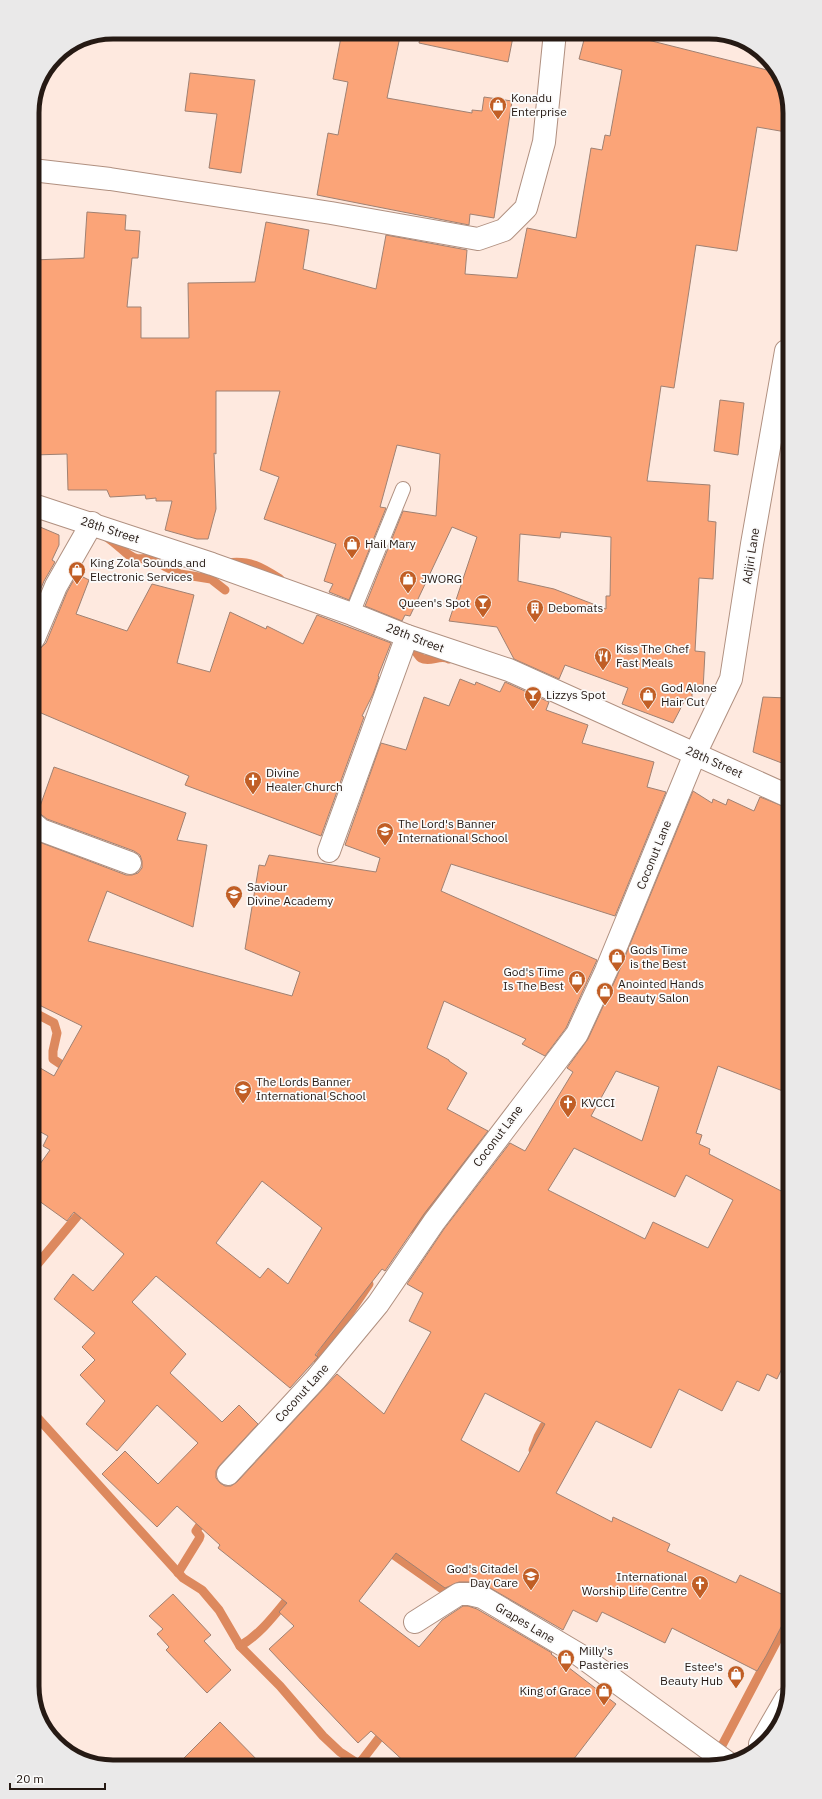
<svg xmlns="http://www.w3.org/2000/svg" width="822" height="1799" font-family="'IBM Plex Sans',sans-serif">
<rect width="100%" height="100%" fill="#fee9df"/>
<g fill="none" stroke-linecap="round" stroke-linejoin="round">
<g stroke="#dd895e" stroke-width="9">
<path d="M 105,536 C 132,554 128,567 165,553"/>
<polyline points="152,557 164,566 180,574 211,579 225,590"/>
<path d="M 227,563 C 250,560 261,567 280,579"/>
<path d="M 409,643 C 414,646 416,654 421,658 C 430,663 440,654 449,659"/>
<polyline points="35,1013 54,1023 57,1033 53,1051 53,1059 71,1071"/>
<polyline points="412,1229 477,1148"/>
<polyline points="35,1267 85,1207"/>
<polyline points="318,1360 369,1284"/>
<polyline points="36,1416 183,1578 202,1590 219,1610 240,1646 280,1686 323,1736 340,1752 360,1765"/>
<polyline points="533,1450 538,1437 544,1426"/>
<polyline points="384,1548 448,1593 462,1584 475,1581 479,1574"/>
<polyline points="178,1573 199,1539 200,1536 196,1531 206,1516"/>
<path d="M 240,1646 C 261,1634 276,1613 291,1595 L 293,1596"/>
<polyline points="717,1755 790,1616"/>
<polyline points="359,1764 386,1729"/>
</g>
</g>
<g fill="#fba478" stroke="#a08172" fill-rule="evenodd">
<polygon points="342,32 401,32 387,98 472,113 472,110 482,111 484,97 512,101 494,218 470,214 469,225 317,195 328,133 338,135 348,82 333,79"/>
<polygon points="421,32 514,32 508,62 419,43"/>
<path d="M 586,32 L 616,32 L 775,72 L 786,87 L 786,132 L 757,127 L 737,251 L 696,245 L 674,388 L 661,386 L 647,481 L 710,485 L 708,521 L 716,522 L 713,579 L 699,578 L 695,651 L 705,652 L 703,690 L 692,690 L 692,698 L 686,698 L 673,723 L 622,704 L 628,688 L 565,665 L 559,679 L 514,659 L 497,627 L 449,621 L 477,537 L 452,527 L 410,616 L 405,615 L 402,621 L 365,606 L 403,511 L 436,516 L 440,454 L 397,445 L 380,507 L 386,508 L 349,600 L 329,592 L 333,584 L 324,581 L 336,544 L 264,519 L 279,477 L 260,470 L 280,391 L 216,391 L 216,454 L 214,453 L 216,509 L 208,539 L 197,539 L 165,530 L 172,501 L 156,501 L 156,498 L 146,499 L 145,495 L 110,497 L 107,490 L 68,490 L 67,454 L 33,455 L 33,260 L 84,258 L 87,212 L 126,215 L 125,230 L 140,231 L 138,258 L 132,258 L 127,307 L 141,307 L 141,338 L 189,338 L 188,283 L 255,282 L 266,222 L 309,230 L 303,269 L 376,289 L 386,235 L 467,250 L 465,274 L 517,278 L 527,228 L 576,238 L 591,148 L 602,150 L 605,135 L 610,136 L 622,70 L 579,59 ZM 561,532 L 611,537 L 610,596 L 606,596 L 606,609 L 554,589 L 518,581 L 520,534 L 560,538 Z"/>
<polygon points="190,73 255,80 241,173 209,168 217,114 185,111"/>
<polygon points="720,400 744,403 738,455 714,451"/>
<polygon points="33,524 59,535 59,545 52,560 55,562 44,581 33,607"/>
<polygon points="77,574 89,580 76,614 127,631 152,584 194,595 177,663 210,672 230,612 266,629 267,626 303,644 317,615 391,643 378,676 379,677 373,694 362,716 364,717 321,836 185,785 189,776 34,710 34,650 41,648 46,643 67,592"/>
<path d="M 460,679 L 475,685 L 476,682 L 500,692 L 505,682 L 549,702 L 546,710 L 588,725 L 582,743 L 654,762 L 647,787 L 666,792 L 615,916 L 451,864 L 441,891 L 597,960 L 566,1028 L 545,1056 L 522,1044 L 526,1039 L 444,1001 L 427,1048 L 449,1060 L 449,1061 L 467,1073 L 447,1109 L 488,1131 L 424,1214 L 385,1271 L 382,1269 L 315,1355 L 318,1357 L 290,1388 L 156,1276 L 132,1302 L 186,1354 L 170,1373 L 222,1422 L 239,1405 L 258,1424 L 219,1466 L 216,1471 L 216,1478 L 220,1483 L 225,1486 L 231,1486 L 237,1482 L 337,1374 L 384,1414 L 431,1332 L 409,1321 L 423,1293 L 407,1284 L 444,1229 L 510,1143 L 525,1151 L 573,1072 L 567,1068 L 588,1039 L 617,976 L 693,791 L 712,803 L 713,799 L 726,805 L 728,799 L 754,811 L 760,797 L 788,808 L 788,1093 L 718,1066 L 696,1133 L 702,1135 L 699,1144 L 710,1149 L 709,1154 L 789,1195 L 789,1354 L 777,1379 L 767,1374 L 759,1391 L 737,1381 L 722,1411 L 679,1389 L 651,1448 L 596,1421 L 556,1493 L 612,1522 L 613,1517 L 670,1544 L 667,1551 L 736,1583 L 740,1575 L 790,1598 L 790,1610 L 766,1656 L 757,1671 L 672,1628 L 665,1643 L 602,1612 L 597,1622 L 573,1610 L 563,1630 L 485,1585 L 472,1582 L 459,1582 L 445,1588 L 396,1553 L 359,1601 L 419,1647 L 442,1620 L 463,1606 L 468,1606 L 477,1609 L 552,1653 L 551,1654 L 616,1704 L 570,1764 L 408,1765 L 371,1731 L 358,1743 L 269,1649 L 294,1626 L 279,1612 L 287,1603 L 218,1548 L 220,1545 L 177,1506 L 157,1527 L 102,1474 L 125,1451 L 158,1484 L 198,1443 L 157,1405 L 117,1451 L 86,1424 L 105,1401 L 80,1375 L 95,1360 L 82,1347 L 95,1333 L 54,1299 L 73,1274 L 93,1291 L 124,1254 L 74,1212 L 67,1221 L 35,1198 L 35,1171 L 50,1150 L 43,1146 L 48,1136 L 35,1129 L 35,1065 L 54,1076 L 82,1026 L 35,1003 L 34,840 L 126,875 L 132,875 L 138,873 L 142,868 L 142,861 L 140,855 L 134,851 L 47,819 L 38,812 L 54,767 L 186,813 L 177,840 L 207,845 L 193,927 L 107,891 L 88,941 L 292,996 L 300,972 L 245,949 L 259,865 L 265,866 L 269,855 L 376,872 L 380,858 L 345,845 L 381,743 L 406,750 L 424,697 L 449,706 ZM 616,1071 L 659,1087 L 642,1141 L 591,1116 ZM 574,1148 L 675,1197 L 686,1175 L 733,1200 L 708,1248 L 653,1222 L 645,1239 L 548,1190 ZM 262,1181 L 322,1228 L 288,1284 L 268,1268 L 260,1278 L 216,1243 ZM 485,1393 L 545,1424 L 519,1472 L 461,1440 Z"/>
<polygon points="763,697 787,698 787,765 753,752"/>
<polygon points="173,1594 211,1635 204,1641 231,1670 207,1693 166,1650 169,1647 157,1634 163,1629 149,1616"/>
<polygon points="220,1722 263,1766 176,1766"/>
</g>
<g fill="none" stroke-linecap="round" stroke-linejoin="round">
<g stroke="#b09080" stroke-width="16">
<polyline id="service" points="352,614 403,489"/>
</g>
<g stroke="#b09080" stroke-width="24">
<g id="minor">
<polyline points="32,170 110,179 331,213 478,239 504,230 526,208 544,142 555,32"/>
<polyline points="33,505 212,564 352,614 407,636 509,670 788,796"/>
<polyline points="34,638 56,586 92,523"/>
<polyline points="34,824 41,830 130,863"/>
<polyline points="329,851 407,636"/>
<polyline points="228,1474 316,1379 378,1304 434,1222 577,1034 606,971 695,754 731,679 752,544 786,351"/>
<polyline points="415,1622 459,1594 469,1594 482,1597 578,1654 728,1763"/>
</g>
</g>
<g stroke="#b09080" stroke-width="24">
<polyline id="tertiary" points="760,1744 786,1699"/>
</g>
<use href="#service" stroke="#fff" stroke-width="14"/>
<use href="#minor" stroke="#fff" stroke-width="22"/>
<use href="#tertiary" stroke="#fff" stroke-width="22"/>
</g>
<defs>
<g id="shop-pin" transform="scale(0.9)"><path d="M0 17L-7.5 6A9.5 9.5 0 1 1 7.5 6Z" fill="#c15e25" stroke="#fbfbfb"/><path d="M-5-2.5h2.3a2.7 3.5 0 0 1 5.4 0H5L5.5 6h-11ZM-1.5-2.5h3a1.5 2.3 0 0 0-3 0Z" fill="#fff"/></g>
<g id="bar-pin" transform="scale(0.9)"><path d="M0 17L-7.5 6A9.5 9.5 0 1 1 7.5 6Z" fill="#c15e25" stroke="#fbfbfb"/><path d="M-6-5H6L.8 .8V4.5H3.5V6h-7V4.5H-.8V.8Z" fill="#fff"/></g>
<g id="building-pin" transform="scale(0.9)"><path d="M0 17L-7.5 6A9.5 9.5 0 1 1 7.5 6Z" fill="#c15e25" stroke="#fbfbfb"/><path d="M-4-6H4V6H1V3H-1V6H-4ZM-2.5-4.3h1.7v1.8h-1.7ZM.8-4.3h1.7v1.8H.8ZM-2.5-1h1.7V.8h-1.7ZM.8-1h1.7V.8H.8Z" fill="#fff"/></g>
<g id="restaurant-pin" transform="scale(0.9)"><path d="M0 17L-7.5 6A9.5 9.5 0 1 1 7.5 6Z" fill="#c15e25" stroke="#fbfbfb"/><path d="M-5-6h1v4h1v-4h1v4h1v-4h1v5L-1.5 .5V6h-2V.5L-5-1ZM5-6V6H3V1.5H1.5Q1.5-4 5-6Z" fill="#fff"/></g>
<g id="church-pin" transform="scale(0.9)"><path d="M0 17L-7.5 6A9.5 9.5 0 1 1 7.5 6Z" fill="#c15e25" stroke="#fbfbfb"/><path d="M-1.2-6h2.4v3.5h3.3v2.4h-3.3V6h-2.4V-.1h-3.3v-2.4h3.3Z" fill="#fff"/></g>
<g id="school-pin" transform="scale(0.9)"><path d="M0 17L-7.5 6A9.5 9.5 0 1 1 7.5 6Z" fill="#c15e25" stroke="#fbfbfb"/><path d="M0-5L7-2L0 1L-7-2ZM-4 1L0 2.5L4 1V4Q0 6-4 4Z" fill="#fff"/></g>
</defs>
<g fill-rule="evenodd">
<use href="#shop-pin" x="498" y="105"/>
<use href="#shop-pin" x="352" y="544"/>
<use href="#shop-pin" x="77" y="570"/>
<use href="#shop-pin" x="408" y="579"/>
<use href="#bar-pin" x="483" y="603"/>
<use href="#building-pin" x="535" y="608"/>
<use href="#restaurant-pin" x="603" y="656"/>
<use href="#bar-pin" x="533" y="695"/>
<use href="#shop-pin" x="648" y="695"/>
<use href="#church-pin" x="253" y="780"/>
<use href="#school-pin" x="385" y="831"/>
<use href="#school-pin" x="234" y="894"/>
<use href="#shop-pin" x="617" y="957"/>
<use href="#shop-pin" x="577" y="979"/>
<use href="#shop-pin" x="605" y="991"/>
<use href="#school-pin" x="243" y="1089"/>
<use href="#church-pin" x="568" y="1103"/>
<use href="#school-pin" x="531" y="1576"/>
<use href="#church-pin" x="700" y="1584"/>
<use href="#shop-pin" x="566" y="1658"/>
<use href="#shop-pin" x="736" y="1674"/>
<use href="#shop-pin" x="604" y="1691"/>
</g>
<g text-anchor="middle" stroke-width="3.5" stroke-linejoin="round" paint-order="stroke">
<g font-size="12" fill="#261a14" stroke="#fbfbfb" text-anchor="start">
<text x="511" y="102">Konadu<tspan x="511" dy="14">Enterprise</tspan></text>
<text x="365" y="548">Hail Mary</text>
<text x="90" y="567">King Zola Sounds and<tspan x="90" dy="14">Electronic Services</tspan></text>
<text x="421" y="583">JWORG</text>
<text x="470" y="607" text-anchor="end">Queen's Spot</text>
<text x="548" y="612">Debomats</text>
<text x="616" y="653">Kiss The Chef<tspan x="616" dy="14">Fast Meals</tspan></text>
<text x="661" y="692">God Alone<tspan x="661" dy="14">Hair Cut</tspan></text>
<text x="546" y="699">Lizzys Spot</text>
<text x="266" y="777">Divine<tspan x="266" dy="14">Healer Church</tspan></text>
<text x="398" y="828">The Lord's Banner<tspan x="398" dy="14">International School</tspan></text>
<text x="247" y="891">Saviour<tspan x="247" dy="14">Divine Academy</tspan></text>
<text x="630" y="954">Gods Time<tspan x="630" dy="14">is the Best</tspan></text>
<text x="564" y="976" text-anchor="end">God's Time<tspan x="564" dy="14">Is The Best</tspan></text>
<text x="618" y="988">Anointed Hands<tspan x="618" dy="14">Beauty Salon</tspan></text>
<text x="256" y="1086">The Lords Banner<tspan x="256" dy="14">International School</tspan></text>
<text x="581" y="1107">KVCCI</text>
<text x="518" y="1573" text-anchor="end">God's Citadel<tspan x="518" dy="14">Day Care</tspan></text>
<text x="687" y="1581" text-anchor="end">International<tspan x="687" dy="14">Worship Life Centre</tspan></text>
<text x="579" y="1655">Milly's<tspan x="579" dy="14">Pasteries</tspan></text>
<text x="723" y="1671" text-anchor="end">Estee's<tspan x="723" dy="14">Beauty Hub</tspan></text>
<text x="591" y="1695" text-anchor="end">King of Grace</text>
</g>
<g font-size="12" fill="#261a14" stroke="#fbfbfb">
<text transform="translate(110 530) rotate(18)" y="4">28th Street</text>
<text transform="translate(751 556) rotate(-81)" y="4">Adjiri Lane</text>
<text transform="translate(415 638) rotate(21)" y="4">28th Street</text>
<text transform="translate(714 762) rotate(24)" y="4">28th Street</text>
<text transform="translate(654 855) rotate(-68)" y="4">Coconut Lane</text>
<text transform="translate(498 1136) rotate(-53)" y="4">Coconut Lane</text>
<text transform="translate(302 1393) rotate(-48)" y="4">Coconut Lane</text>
<text transform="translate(525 1623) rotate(31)" y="4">Grapes Lane</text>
</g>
</g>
<path d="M0 0H822V1799H0ZM113 39H709A74 74 0 0 1 783 113V1686A74 74 0 0 1 709 1760H113A74 74 0 0 1 39 1686V113A74 74 0 0 1 113 39Z" fill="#eae9e9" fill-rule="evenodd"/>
<path fill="none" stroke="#261a14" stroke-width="5" d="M113 39H709A74 74 0 0 1 783 113V1686A74 74 0 0 1 709 1760H113A74 74 0 0 1 39 1686V113A74 74 0 0 1 113 39Z"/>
<path d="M10 1783v6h95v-6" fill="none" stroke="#261a14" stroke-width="2"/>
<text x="16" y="1783" font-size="12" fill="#261a14" stroke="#fbfbfb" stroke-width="3" paint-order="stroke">20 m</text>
</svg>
